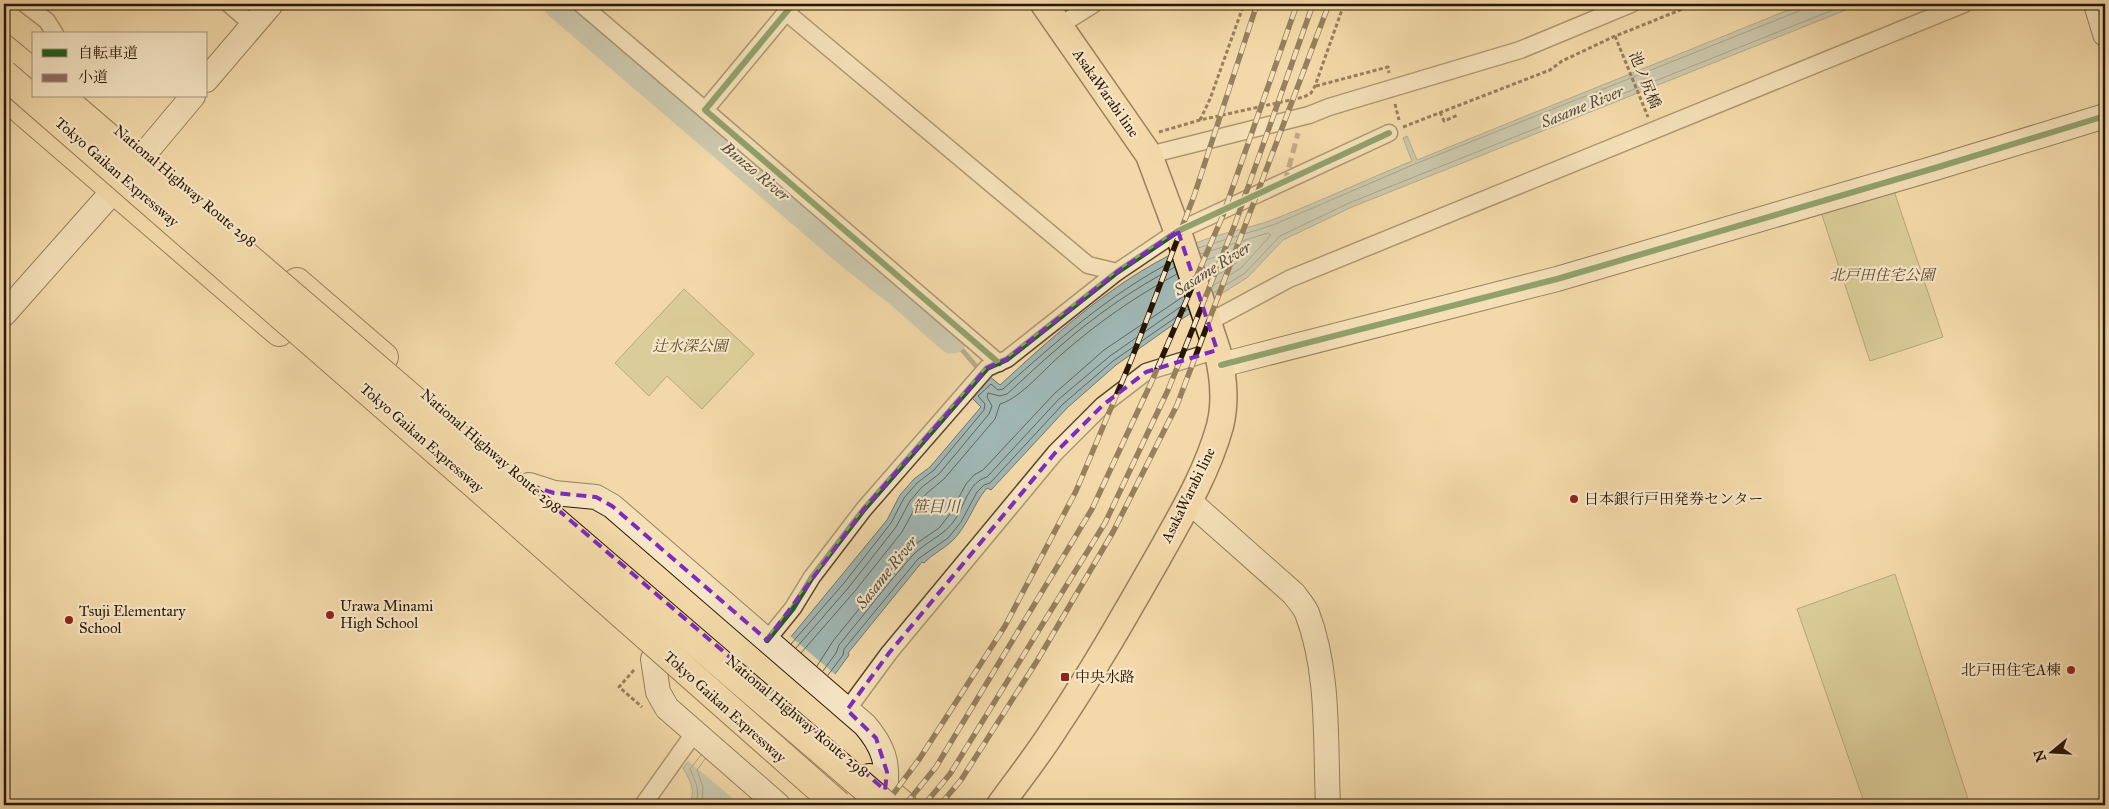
<svg xmlns="http://www.w3.org/2000/svg" width="2109" height="809" font-family="'IM FELL Great Primer','Noto Serif JP',serif">
<rect width="100%" height="100%" fill="#f3d9a9"/>
<filter id="stains"><feTurbulence type="fractalNoise" baseFrequency=".004" numOctaves="4"/><feColorMatrix values="0 0 0 0 .2 0 0 0 0 .09 0 0 0 0 .02 0 0 0 .5 -.17"/></filter>
<radialGradient id="worn" r=".72"><stop offset=".6" stop-color="#630" stop-opacity="0"/><stop offset="1" stop-color="#630" stop-opacity=".3"/></radialGradient>
<g fill="#bebe86" stroke="#746a44">
<polygon points="1893,188 1943,337 1870,361 1821,212"/>
<polygon points="684,289 754,354 702,409 667,376 649,396 615,363"/>
<polygon points="1895,574 1970,805 1865,805 1797,609"/>
</g>
<path fill="#a0b7b4" stroke="#70776c" d="M 1803,4 L 1861,4 L 1352,207 L 1283,240 L 1248,277 L 1174,324 L 1116,365 L 1067,408 L 991,490 L 987,488 C 973,504 968,526 952,541 C 944,549 932,554 924,563 L 922,562 L 848,653 L 849,655 L 739,805 L 688,805 C 697,793 690,780 683,768 L 887,520 L 900,495 L 914,479 L 930,467 L 981,407 L 970,396 L 989,376 L 1000,385 C 1059,331 1121,274 1196,243 C 1220,233 1247,229 1272,220 C 1319,202 1365,180 1412,161 L 1403,138 L 1407,136 L 1417,160 Z"/>
<polygon fill="#f3d9a9" points="789,635 837,676 741,805 687,760"/>
<g fill="none" stroke-linecap="round" stroke-linejoin="round">
<g stroke="#64665a" stroke-width="1">
<polyline points="1198,248 1273,225 1415,164 1799,11 1802,4"/>
<polyline points="1200,254 1268,233 1271,235 1241,268 1211,287"/>
<polyline points="1203,261 1243,248 1246,250 1236,263 1209,280"/>
<polyline points="1213,293 1245,273 1280,236 1349,203 1848,4"/>
<path d="M 791,644 L 844,583 L 891,523 L 904,498 L 917,483 L 934,470 L 984,410 L 985,404 L 978,396 L 991,384 L 998,390 L 1003,389 C 1057,341 1108,295 1173,261"/>
<path d="M 796,648 L 849,587 L 896,527 L 910,501 L 922,487 L 939,474 L 989,414 L 992,406 L 987,397 L 988,393 L 1000,396 L 1007,394 C 1024,379 1040,363 1058,348 C 1093,317 1133,289 1175,267"/>
<path d="M 801,653 L 855,591 L 902,532 L 916,506 L 927,493 L 944,479 L 995,419 L 1000,404 C 1021,398 1045,368 1062,354 C 1097,323 1136,296 1177,274"/>
<polyline points="817,666 833,641 907,550 939,528 950,514 966,484 974,475 983,470 1054,394 1104,350 1184,296"/>
<path d="M 823,671 L 836,653 L 839,645 C 863,616 887,584 912,556 C 926,541 945,536 956,518 C 965,504 969,482 987,477 L 1059,399 L 1110,356 L 1186,303"/>
<polyline points="828,675 843,655 844,649 918,559 948,538 961,522 977,492 984,485 990,483 1063,404 1113,361 1188,309"/>
<path d="M 694,805 C 702,794 695,780 690,769 L 701,755"/>
<polyline points="702,805 703,787 697,770 705,759"/>
</g>
<polyline stroke="#70776c" stroke-width="5" points="952,338 981,372"/>
<polyline stroke="#a0b7b4" stroke-width="31" points="559,4 851,254 902,294 952,338"/>
<g stroke="#5c472b" stroke-width="19">
<g id="street">
<polyline points="25,4 47,21 55,34"/>
<polyline points="229,4 253,25"/>
<polyline points="581,4 705,110"/>
<polyline points="793,4 705,110 999,363"/>
<polyline points="786,12 1088,265 1117,272"/>
<polyline points="1059,26 1094,4"/>
<polyline points="1149,155 1309,115 1329,107 1520,50 1631,4"/>
<polyline points="1207,323 1289,279 1964,4"/>
<polyline points="767,640 793,608 812,577 864,509 987,368 1007,359 1117,272 1178,231 1389,133"/>
<polyline points="847,710 889,653 1055,453 1103,405 1146,372 1217,350"/>
<polyline points="643,805 695,732"/>
</g>
</g>
<g stroke="#291601" stroke-width="26">
<g id="secondary">
<polyline points="2096,4 2105,34"/>
<polyline points="206,80 271,4"/>
<polyline points="4,314 115,189 193,96"/>
<polyline points="1221,365 1557,279 1935,168 2105,116"/>
<path d="M 529,485 L 554,493 L 596,497 L 612,506 L 865,725 C 883,746 889,763 885,790"/>
<path d="M 1189,501 L 1294,594 C 1298,600 1304,606 1307,613 C 1330,673 1325,742 1328,805"/>
<polyline points="653,659 658,692 667,708 778,805"/>
</g>
</g>
<g stroke="#291601" stroke-width="29">
<path id="primary" d="M 1000,805 C 1018,780 1038,755 1055,728 C 1092,673 1124,617 1157,559 C 1181,516 1207,473 1220,426 C 1226,402 1223,373 1217,350 L 1181,241 L 1149,155 L 1044,4"/>
</g>
<g stroke="#291601" stroke-width="30">
<g id="highway">
<polyline points="4,49 34,74"/>
<polyline points="4,95 279,332"/>
<polyline points="297,282 384,357"/>
<polyline points="870,778 903,805"/>
</g>
</g>
<g stroke="#291601" stroke-width="3" stroke-dasharray="4 2.5" stroke-linecap="butt">
<polyline points="1615,36 1648,117"/>
<polyline points="1316,86 1388,67 1389,73"/>
<polyline points="1395,104 1399,120"/>
<polyline points="1440,112 1444,121 1458,115"/>
<polyline points="1200,120 1210,99 1244,4"/>
<polyline points="1403,127 1550,70 1562,61 1613,37 1695,4"/>
<polyline points="1159,132 1200,120 1304,97 1311,93 1315,86 1344,4"/>
<polyline points="634,670 619,687 642,707"/>
</g>
<use href="#street" stroke="#f7e6c7" stroke-width="16"/>
<use href="#secondary" stroke="#f7e6c7" stroke-width="24"/>
<use href="#primary" stroke="#f3d9a9" stroke-width="26"/>
<use href="#highway" stroke="#f3d9a9" stroke-width="28"/>
<g stroke="#291601" stroke-width="5.5">
<g id="rail">
<polyline points="885,805 920,758 1005,626 1076,491 1132,358 1194,196 1257,4"/>
<polyline points="905,805 936,767 1092,509 1151,383 1223,215 1297,4"/>
<polyline points="924,805 950,774 1105,523 1168,390 1235,224 1313,4"/>
<polyline points="940,805 961,780 1037,661 1113,532 1177,405 1329,4"/>
</g>
</g>
<use href="#rail" stroke="#f7e6c7" stroke-width="4" stroke-dasharray="11" stroke-linecap="butt"/>
<g stroke="#291601" stroke-width="30" stroke-linecap="butt">
<g id="highway-bridge">
<polyline points="4,74 487,495 838,805"/>
<polyline points="60,96 885,805"/>
</g>
</g>
<use href="#highway-bridge" stroke="#f3d9a9" stroke-width="28"/>
<polyline stroke="#8d6e63" stroke-width="5" stroke-dasharray="10 5" stroke-linecap="butt" points="1285,182 1298,133"/>
<g stroke="#f7e6c7" stroke-width="9">
<g id="cycleway">
<polyline points="793,4 705,110 999,363"/>
<polyline points="1221,365 1557,279 1935,168 2105,116"/>
<polyline points="767,640 793,608 812,577 864,509 987,368 1007,359 1117,272 1178,231 1389,133"/>
</g>
</g>
<use href="#cycleway" stroke="#1b5e20" stroke-width="6"/>
</g>
<path d="M0 0H2109V809H0ZM 1178,231 L 1217,350 L 1146,372 L 1103,405 L 1055,453 L 889,653 L 847,710 L 876,738 L 887,772 L 885,790 L 529,485 L 554,493 L 596,497 L 612,506 L 767,640 L 864,509 L 987,368 L 1007,359 L 1117,272 Z" fill="#f3d9a9" fill-opacity=".55" fill-rule="evenodd"/>
<path fill="none" stroke="#7b2cbf" stroke-width="4" stroke-dasharray="10 6" stroke-linejoin="round" d="M 1178,231 L 1217,350 L 1146,372 L 1103,405 L 1055,453 L 889,653 L 847,710 L 876,738 L 887,772 L 885,790 L 529,485 L 554,493 L 596,497 L 612,506 L 767,640 L 864,509 L 987,368 L 1007,359 L 1117,272 Z"/>
<g fill="#8f2418" stroke="#f7e6c7" stroke-width="2">
<circle cx="1574" cy="499" r="5"/>
<circle cx="330" cy="615" r="5"/>
<circle cx="69" cy="620" r="5"/>
<circle cx="2071" cy="670" r="5"/>
<rect x="1060" y="672" width="10" height="10" rx="2.5"/>
</g>
<g text-anchor="middle" stroke-width="4.5" stroke-linejoin="round" paint-order="stroke">
<g font-size="15" fill="#291601" stroke="#f7e6c7">
<text transform="translate(1645 80) rotate(68)" y="5">池ノ尻橋</text>
<text transform="translate(1106 93) rotate(55)" y="5">AsakaWarabi line</text>
<text transform="translate(117 172) rotate(41)" y="5">Tokyo Gaikan Expressway</text>
<text transform="translate(185 186) rotate(40)" y="5">National Highway Route 298</text>
<text transform="translate(422 438) rotate(41)" y="5">Tokyo Gaikan Expressway</text>
<text transform="translate(491 451) rotate(41)" y="5">National Highway Route 298</text>
<text transform="translate(1188 495) rotate(-64)" y="5">AsakaWarabi line</text>
<text transform="translate(725 707) rotate(42)" y="5">Tokyo Gaikan Expressway</text>
<text transform="translate(797 716) rotate(40)" y="5">National Highway Route 298</text>
</g>
<g font-size="15" font-style="italic" fill="#564829" stroke="#f7e6c7">
<text x="1882" y="280">北戸田住宅公園</text>
<text x="690" y="351">辻水深公園</text>
</g>
<g font-size="15" fill="#291601" stroke="#f7e6c7" text-anchor="start">
<text x="1584" y="504">日本銀行戸田発券センター</text>
<text x="340" y="611">Urawa Minami<tspan x="340" dy="17">High School</tspan></text>
<text x="79" y="616">Tsuji Elementary<tspan x="79" dy="17">School</tspan></text>
<text x="2061" y="675" text-anchor="end">北戸田住宅A棟</text>
<text x="1075" y="682">中央水路</text>
</g>
<g font-size="16" font-style="italic" fill="#534e40" stroke="#f7e6c7">
<text transform="translate(1582 106) rotate(-22)" y="6">Sasame River</text>
<text transform="translate(756 171) rotate(40)" y="6">Bunzo River</text>
<text transform="translate(1212 268) rotate(-32)" y="6">Sasame River</text>
<text x="936" y="512">笹目川</text>
<text transform="translate(886 572) rotate(-51)" y="6">Sasame River</text>
</g>
</g>
<rect width="2109" height="809" fill="none" stroke="#f3d9a9" stroke-width="20"/>
<rect x="5" y="5" width="2099" height="799" fill="none" stroke="#291601" stroke-width="2.5"/>
<rect x="10" y="10" width="2089" height="789" fill="none" stroke="#291601"/>
<rect x="32" y="32" width="175" height="65" fill="#f7e6c7" stroke="#a59378"/>
<rect x="42" y="49" width="25" height="8" fill="#1b5e20" stroke="#a59378"/>
<text x="78" y="58" font-size="15" fill="#291601">自転車道</text>
<rect x="42" y="74" width="25" height="8" fill="#8d6e63" stroke="#a59378"/>
<text x="78" y="82" font-size="15" fill="#291601">小道</text>
<g transform="translate(2052 752) rotate(252)" stroke="#f7e6c7" stroke-width="4" paint-order="stroke">
<path d="M0-4L9 19L0 12L-9 19Z" fill="#291601"/>
<text y="-8" font-size="14" font-weight="bold" text-anchor="middle" fill="#291601">N</text>
</g>
<rect width="100%" height="100%" filter="url(#stains)"/>
<rect width="100%" height="100%" fill="url(#worn)"/>
</svg>
